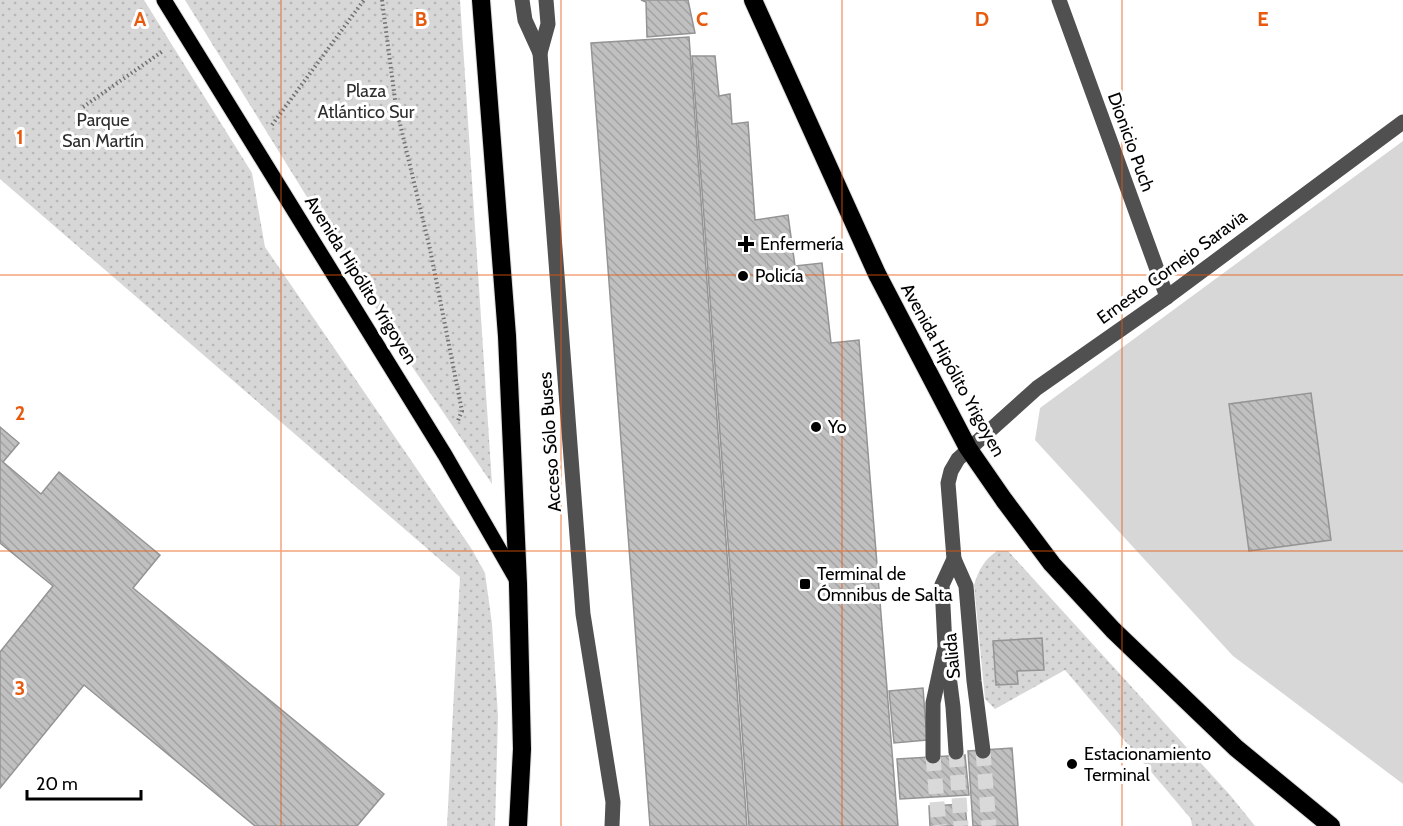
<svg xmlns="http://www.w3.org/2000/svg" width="1403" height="826" font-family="Cabin,sans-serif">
<defs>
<pattern id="park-dots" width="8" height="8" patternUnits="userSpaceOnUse" patternTransform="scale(1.5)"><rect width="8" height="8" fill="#d7d7d7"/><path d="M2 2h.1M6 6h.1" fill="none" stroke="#b7b7b7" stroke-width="1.8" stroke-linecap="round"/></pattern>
<pattern id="building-back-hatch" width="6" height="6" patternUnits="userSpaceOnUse" patternTransform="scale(1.5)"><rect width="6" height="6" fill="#c0c0c0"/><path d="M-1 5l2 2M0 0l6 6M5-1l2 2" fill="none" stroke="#a3a3a3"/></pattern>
</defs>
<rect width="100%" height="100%" fill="#fff"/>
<polygon fill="#d7d7d7" points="1403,141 1403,784 1233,656 1035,440 1040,408"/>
<g fill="url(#park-dots)">
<polygon points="0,0 144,0 252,173 265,247 471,548 485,573 492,624 498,716 495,826 447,826 460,577 0,179"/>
<polygon points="185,0 460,0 492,484 411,365"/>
<path d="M 997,551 L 1008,551 L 1230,795 L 1255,826 L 1192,826 L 1191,819 L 1065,670 L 995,709 L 985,699 L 974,585 C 979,569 984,560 997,551 Z"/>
</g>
<g fill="url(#building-back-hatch)" stroke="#949494" stroke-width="1.5">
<polygon points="641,0 688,0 695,33 647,37 646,2"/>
<polygon points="689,37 747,826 650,826 591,43"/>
<polygon points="692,56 715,56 719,96 730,94 732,124 748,122 755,220 788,215 795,266 822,263 831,343 859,340 898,826 749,826"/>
<polygon points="1311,393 1331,540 1249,551 1229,404"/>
<polygon points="0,427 19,443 3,462 41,494 59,472 160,555 133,588 384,794 357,826 255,826 84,685 0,788 0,652 53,586 0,543"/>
<polygon points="1042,638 1044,670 1017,671 1018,684 996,685 993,641"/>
<polygon points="923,688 927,740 894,743 889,691"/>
<polygon points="1012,748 1018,826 973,826 968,751"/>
<polygon points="965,755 969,795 900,799 897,759"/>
<polygon points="965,804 967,826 930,826 929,806"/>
</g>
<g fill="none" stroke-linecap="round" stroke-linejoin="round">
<g stroke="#d9d9d9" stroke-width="15" stroke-dasharray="15 8" stroke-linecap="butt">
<polyline points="983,751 989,826"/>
<polyline points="956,752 961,826"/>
<polyline points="933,756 939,826"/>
</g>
<g stroke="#dbdbdb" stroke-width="17">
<polyline id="major" points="164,0 445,455 518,582"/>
</g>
<g stroke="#dbdbdb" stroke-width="20">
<g id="highway">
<polyline points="481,0 507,336 518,584 522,749 518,826"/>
<polyline points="753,0 877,274 968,448 1004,500 1052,564 1113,630 1236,748 1331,826"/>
</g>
</g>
<g stroke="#727272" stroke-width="4" stroke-dasharray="1.5 3" stroke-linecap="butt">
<polyline points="382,0 396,107 430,249 462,411 457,423"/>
<polyline points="83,107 163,51"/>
<polyline points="272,125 364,0"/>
</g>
<g stroke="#505050" stroke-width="15">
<polyline points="522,0 525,20 540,53"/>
<polyline points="546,0 548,24 540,53 583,614 613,802 612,826"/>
<polyline points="1059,0 1167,297"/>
<polyline points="954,559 966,586 974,681 983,751"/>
<polyline points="947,660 953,707 956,752"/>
<polyline points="933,756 933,703 945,647 942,585 954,559 948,483 951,471 958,459 1037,388 1167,297 1403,122"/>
</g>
<use href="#major" stroke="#000" stroke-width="15"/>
<use href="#highway" stroke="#000" stroke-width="18"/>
</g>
<path fill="none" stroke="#e8590c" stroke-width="1.5" stroke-opacity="0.55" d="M 281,0 L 281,826M 561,0 L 561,826M 842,0 L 842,826M 1122,0 L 1122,826M 0,275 L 1403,275M 0,551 L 1403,551"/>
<g fill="#000" stroke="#fff" stroke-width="2">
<path d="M743 235h6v6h6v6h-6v6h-6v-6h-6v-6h6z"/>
<circle cx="743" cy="276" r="6"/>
<circle cx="816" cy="427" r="6"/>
<rect x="799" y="578" width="12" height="12" rx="3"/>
<circle cx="1072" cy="764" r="6"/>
</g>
<g text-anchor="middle" stroke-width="6" stroke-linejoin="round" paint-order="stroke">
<g font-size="18" fill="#2e2e2e" stroke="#fff">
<text x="366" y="97">Plaza<tspan x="366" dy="21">Atlántico Sur</tspan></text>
<text x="103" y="126">Parque<tspan x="103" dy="21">San Martín</tspan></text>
</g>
<g font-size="18" fill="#000" stroke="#fff">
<text transform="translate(1131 142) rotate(70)" y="6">Dionicio Puch</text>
<text transform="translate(1172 267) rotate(-36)" y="6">Ernesto Cornejo Saravia</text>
<text transform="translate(361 280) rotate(58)" y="6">Avenida Hipólito Yrigoyen</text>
<text transform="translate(953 370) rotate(61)" y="6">Avenida Hipólito Yrigoyen</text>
<text transform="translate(550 442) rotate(-94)" y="6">Acceso Sólo Buses</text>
<text transform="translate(952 656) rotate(-95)" y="6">Salida</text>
</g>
<g font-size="18" fill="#000" stroke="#fff" text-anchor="start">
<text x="760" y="250">Enfermería</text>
<text x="755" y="282">Policía</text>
<text x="828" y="433">Yo</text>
<text x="817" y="580">Terminal de<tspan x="817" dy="21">Ómnibus de Salta</tspan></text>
<text x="1084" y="760">Estacionamiento<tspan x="1084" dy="21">Terminal</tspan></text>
</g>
</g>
<g font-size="20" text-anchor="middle" font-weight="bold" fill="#e8590c" stroke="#fff" stroke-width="6" stroke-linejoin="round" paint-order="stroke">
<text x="140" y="26">A</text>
<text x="421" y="26">B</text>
<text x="702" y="26">C</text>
<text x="982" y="26">D</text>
<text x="1263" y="26">E</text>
<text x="20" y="144">1</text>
<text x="20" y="420">2</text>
<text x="20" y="695">3</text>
</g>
<path d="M27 790v9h114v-9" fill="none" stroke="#000000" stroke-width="3"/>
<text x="36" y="790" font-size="18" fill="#000000" stroke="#ffffff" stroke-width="4.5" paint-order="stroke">20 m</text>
</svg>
